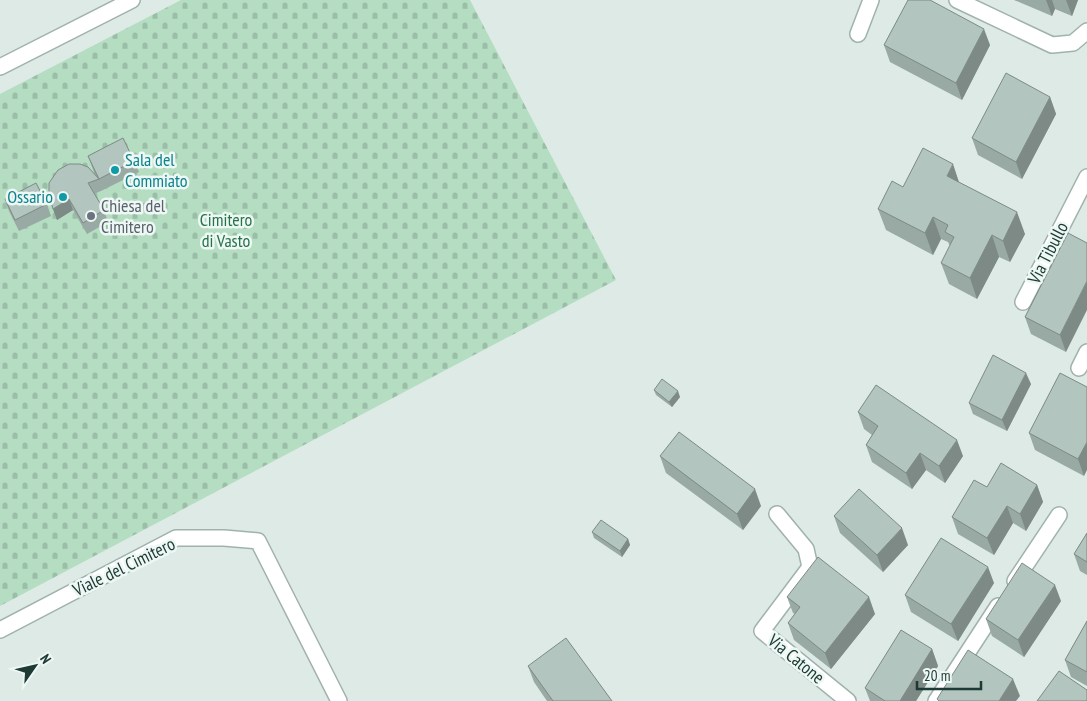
<svg xmlns="http://www.w3.org/2000/svg" width="1087" height="701" font-family="'PT Sans Narrow',sans-serif">
<defs>
<pattern id="cemetery-stones" width="16" height="16" patternUnits="userSpaceOnUse" patternTransform="scale(1.25)"><rect width="16" height="16" fill="#b4ddc2"/><path d="M2 7V4a2 2 0 0 1 4 0v3zM10 15v-3a2 2 0 0 1 4 0v3z" fill="#9abea7"/></pattern>
</defs>
<rect width="100%" height="100%" fill="#ddeae5"/>
<polygon fill="url(#cemetery-stones)" points="181,0 470,0 616,280 0,606 0,94"/>
<g fill="none" stroke-linecap="round" stroke-linejoin="round">
<g stroke="#a0b2ac" stroke-width="18">
<g id="street">
<polyline points="957,0 1052,45 1073,43 1087,31"/>
<polyline points="858,34 871,0"/>
<polyline points="0,67 132,0"/>
<polyline points="1023,302 1087,177"/>
<polyline points="1079,368 1087,352"/>
<polyline points="777,514 806,549 810,567 762,631 848,701"/>
<polyline points="1015,581 1059,515"/>
<polyline points="0,630 176,538 224,538 258,541 339,701"/>
<polyline points="936,701 998,606"/>
</g>
</g>
<use href="#street" stroke="#fff" stroke-width="15"/>
</g>
<g fill="#99a9a3">
<polygon points="1014,0 1078,0 1072,16 1055,9 1052,16"/>
<polygon points="884,45 990,45 962,100 890,62"/>
<polygon points="1050,97 1056,114 1022,179 978,155 972,138"/>
<polygon points="88,156 134,161 139,172 103,190 94,194 104,210 108,222 87,234 73,210 57,220 53,209 95,175"/>
<polygon points="959,183 1025,234 1010,262 999,257 977,299 949,284 941,263 950,246 948,242 941,239 933,255 886,230 878,209 903,187"/>
<polygon points="5,199 47,204 51,216 19,231 9,211"/>
<polygon points="1068,233 1066,352 1031,334 1025,317"/>
<polygon points="1031,384 1007,431 973,414 969,403"/>
<polygon points="1087,387 1084,476 1035,450 1029,433"/>
<polygon points="654,390 680,397 672,407 656,395"/>
<polygon points="858,412 963,456 945,483 926,470 912,489 872,462 866,445 872,435 864,429"/>
<polygon points="660,456 761,506 743,530 666,473"/>
<polygon points="1037,485 1043,502 1026,531 1013,523 994,555 958,534 952,517 987,487"/>
<polygon points="834,516 908,545 883,572 840,533"/>
<polygon points="592,532 628,539 630,545 622,557 594,538"/>
<polygon points="1087,533 1087,575 1080,571 1074,554"/>
<polygon points="994,583 958,641 911,612 905,595"/>
<polygon points="787,597 875,614 831,669 794,640 788,623 795,614 793,613"/>
<polygon points="1061,601 1024,657 992,636 986,619"/>
<polygon points="1087,621 1087,686 1071,677 1065,660"/>
<polygon points="932,649 938,666 916,701 870,701 865,688"/>
<polygon points="528,666 612,701 547,701 534,682"/>
</g>
<g fill="#7d8a85">
<polygon points="1046,0 1052,0 1055,9 1052,16"/>
<polygon points="1066,0 1078,0 1072,16"/>
<polygon points="984,29 990,45 962,100 956,83"/>
<polygon points="1050,97 1056,114 1022,179 1016,162"/>
<polygon points="953,164 960,185 947,176"/>
<polygon points="69,199 73,210 57,220 53,209"/>
<polygon points="1017,212 1025,234 1010,262 1003,241"/>
<polygon points="933,217 941,239 933,255 925,233"/>
<polygon points="992,235 999,257 977,299 970,278"/>
<polygon points="1087,281 1087,310 1066,352 1060,335"/>
<polygon points="1026,373 1031,384 1007,431 1002,420"/>
<polygon points="678,391 680,397 672,407 669,402"/>
<polygon points="957,440 963,456 945,483 939,466"/>
<polygon points="1087,442 1087,470 1084,476 1078,459"/>
<polygon points="920,453 926,470 912,489 906,473"/>
<polygon points="1037,485 1043,502 1026,531 1020,514"/>
<polygon points="755,489 761,506 743,530 737,514"/>
<polygon points="1007,506 1013,523 994,555 987,538"/>
<polygon points="902,528 908,545 883,572 877,555"/>
<polygon points="628,539 630,545 622,557 620,551"/>
<polygon points="988,567 994,583 958,641 951,624"/>
<polygon points="1055,585 1061,601 1024,657 1018,640"/>
<polygon points="869,597 875,614 831,669 825,653"/>
<polygon points="932,649 938,666 916,701 900,701"/>
<polygon points="1013,679 1020,696 1016,701 999,701"/>
</g>
<g fill="#b2c5be" stroke="#7d8a85">
<polygon points="908,0 930,0 984,29 956,83 884,45"/>
<polygon points="1006,73 1050,97 1016,162 972,138"/>
<polygon points="123,138 134,161 99,179 88,156"/>
<polygon points="923,148 953,164 947,176 1017,212 1003,241 992,235 970,278 941,263 954,237 945,232 948,225 933,217 925,233 878,209 892,181 903,187"/>
<polygon points="69,164 80,164 88,167 99,179 88,183 104,210 83,223 69,199 53,209 49,195 49,183 58,170"/>
<polygon points="36,183 47,204 15,220 5,199"/>
<polygon points="1068,233 1087,243 1087,281 1060,335 1025,317"/>
<polygon points="993,355 1026,373 1002,420 969,403"/>
<polygon points="1060,373 1087,387 1087,442 1078,459 1029,433"/>
<polygon points="662,379 678,391 669,402 654,390"/>
<polygon points="876,385 957,440 939,466 920,453 906,473 866,445 878,426 858,412"/>
<polygon points="679,432 755,489 737,514 660,456"/>
<polygon points="1001,463 1037,485 1020,514 1007,506 987,538 952,517 974,480 987,487"/>
<polygon points="859,489 902,528 877,555 834,516"/>
<polygon points="601,520 628,539 620,551 592,532"/>
<polygon points="1087,533 1087,562 1074,554"/>
<polygon points="941,538 988,567 951,624 905,595"/>
<polygon points="818,557 869,597 825,653 788,623 800,607 787,597"/>
<polygon points="1022,563 1055,585 1018,640 986,619"/>
<polygon points="1087,621 1087,672 1065,660"/>
<polygon points="901,630 932,649 900,701 885,701 865,688"/>
<polygon points="566,638 612,701 553,701 528,666"/>
<polygon points="968,650 1013,679 999,701 939,701 937,699"/>
<polygon points="1059,671 1087,690 1087,701 1037,701"/>
</g>
<g fill="#0f9aa8" stroke="#edf7f3" stroke-width="2">
<circle cx="115" cy="170" r="5"/>
<circle cx="63" cy="197" r="5"/>
</g>
<circle fill="#6b7280" stroke="#edf7f3" stroke-width="2" cx="91" cy="216" r="5"/>
<g text-anchor="middle" stroke-width="5" stroke-linejoin="round" paint-order="stroke">
<g font-size="18" fill="#0d838f" stroke="#edf7f3" text-anchor="start">
<text x="125" y="166">Sala del<tspan x="125" dy="21">Commiato</tspan></text>
<text x="53" y="203" text-anchor="end">Ossario</text>
</g>
<g font-size="18" fill="#5b616d" stroke="#edf7f3" text-anchor="start">
<text x="101" y="212">Chiesa del<tspan x="101" dy="21">Cimitero</tspan></text>
</g>
<g font-size="18" fill="#267349" stroke="#edf7f3">
<text x="226" y="226">Cimitero<tspan x="226" dy="21">di Vasto</tspan></text>
</g>
<g font-size="18" fill="#1e3a34" stroke="#edf7f3">
<text transform="translate(1048 253) rotate(-63)" y="6">Via Tibullo</text>
<text transform="translate(124 567) rotate(-26)" y="6">Viale del Cimitero</text>
<text transform="translate(796 659) rotate(39)" y="6">Via Catone</text>
</g>
</g>
<g transform="translate(35 666) rotate(56)" stroke="#edf7f3" stroke-width="4" paint-order="stroke">
<path d="M0-4L9 19L0 12L-9 19Z" fill="#1e3a34"/>
<text y="-8" font-size="14" font-weight="bold" text-anchor="middle" fill="#1e3a34">N</text>
</g>
<path d="M917 681v8h64v-8" fill="none" stroke="#1e3a34" stroke-width="2.5"/>
<text x="924" y="681" font-size="15" fill="#1e3a34" stroke="#edf7f3" stroke-width="4" paint-order="stroke">20 m</text>
</svg>
